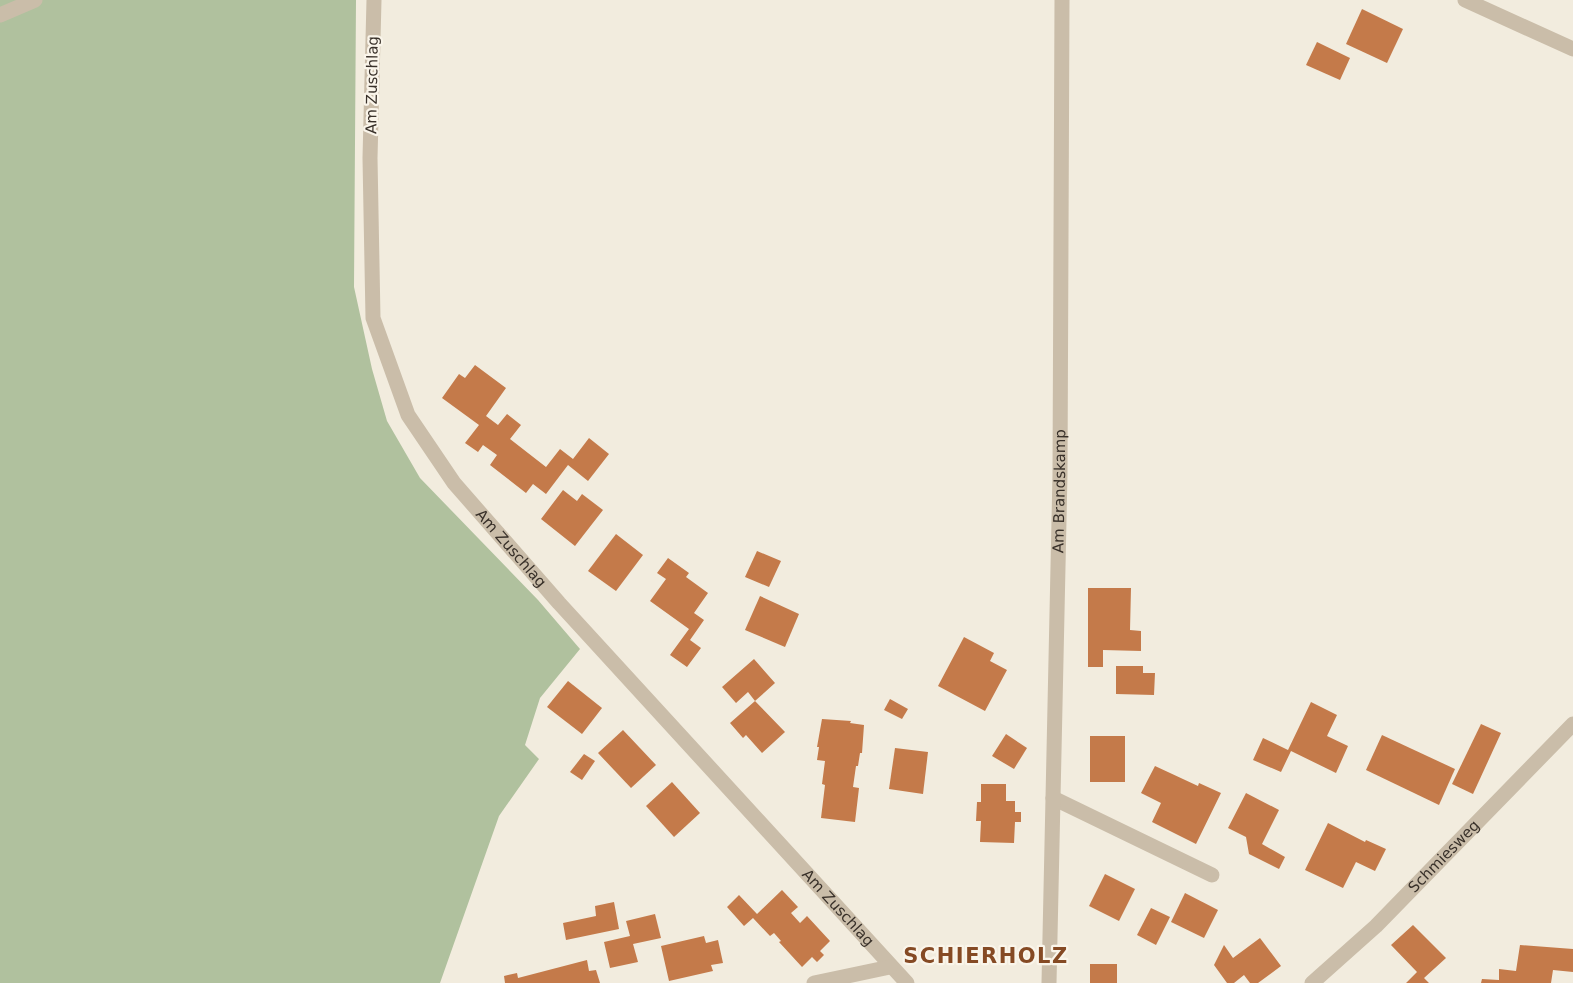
<svg xmlns="http://www.w3.org/2000/svg" width="1573" height="983" font-family="'DejaVu Sans',sans-serif">
<rect width="100%" height="100%" fill="#f2ecde"/>
<polygon fill="#b0c19e" points="0,0 356,0 354,287 372,369 387,421 420,478 538,600 580,649 540,698 525,745 539,759 499,816 440,983 0,983"/>
<g fill="#c47a4a">
<polygon points="1362,9 1403,29 1387,63 1346,44"/>
<polygon points="1317,42 1350,58 1340,80 1306,65"/>
<polygon points="475,365 506,388 486,416 498,425 507,414 521,425 510,439 546,467 560,449 573,459 589,438 609,454 588,481 568,465 546,494 533,484 526,493 490,465 497,455 483,445 478,452 465,443 479,425 442,398 459,374 465,378"/>
<polygon points="563,490 577,501 582,494 603,510 575,546 541,519"/>
<polygon points="616,534 643,555 616,591 588,571"/>
<polygon points="757,551 781,561 769,587 745,577"/>
<polygon points="668,558 689,573 686,577 708,593 694,613 704,620 690,640 701,648 687,667 670,655 689,629 650,601 666,579 657,573"/>
<polygon points="1088,588 1131,588 1130,630 1141,631 1141,651 1103,650 1103,667 1088,667"/>
<polygon points="760,596 799,614 785,647 745,630"/>
<polygon points="964,637 994,653 990,661 1007,670 985,711 938,686"/>
<polygon points="754,659 775,683 755,701 748,692 736,703 722,687"/>
<polygon points="1116,666 1143,666 1143,673 1155,673 1154,695 1116,694"/>
<polygon points="568,681 602,708 582,734 547,707"/>
<polygon points="890,699 908,709 902,719 884,710"/>
<polygon points="755,701 785,732 762,753 746,735 743,738 730,723"/>
<polygon points="1311,702 1337,715 1327,736 1348,746 1336,773 1291,751 1281,772 1253,760 1263,738 1288,750"/>
<polygon points="822,719 851,721 850,723 864,725 862,753 860,753 858,766 856,766 853,787 859,788 855,822 821,818 825,785 822,784 825,761 817,760 819,747 817,747"/>
<polygon points="1481,724 1501,733 1473,794 1452,784"/>
<polygon points="623,730 656,765 631,788 598,753"/>
<polygon points="1006,734 1027,748 1014,769 992,756"/>
<polygon points="1382,735 1455,769 1439,805 1366,770"/>
<rect x="1090" y="736" width="35" height="46"/>
<polygon points="895,748 928,752 923,794 889,789"/>
<polygon points="584,754 595,761 582,780 570,772"/>
<polygon points="1155,766 1198,786 1199,783 1221,793 1196,844 1152,822 1161,803 1141,793"/>
<polygon points="672,782 700,813 674,837 646,806"/>
<polygon points="981,784 1006,784 1006,801 1015,801 1015,812 1021,812 1021,822 1015,822 1014,843 980,842 981,821 976,821 977,802 981,802"/>
<polygon points="1246,793 1279,810 1262,844 1285,857 1279,869 1249,854 1246,837 1228,828"/>
<polygon points="1328,823 1365,842 1366,840 1386,849 1375,871 1356,862 1343,888 1305,870"/>
<polygon points="1105,874 1135,889 1119,921 1089,906"/>
<polygon points="782,890 798,907 791,913 800,923 807,916 830,941 820,951 824,955 817,962 812,957 802,967 779,942 781,941 774,933 770,936 753,918 744,926 727,907 739,895 757,914"/>
<polygon points="1185,893 1218,910 1204,938 1171,922"/>
<polygon points="614,902 619,929 566,940 563,923 596,916 595,906"/>
<polygon points="1151,908 1170,917 1156,945 1137,935"/>
<polygon points="655,914 661,938 633,944 638,962 610,968 604,942 630,936 626,921"/>
<polygon points="1413,925 1446,958 1424,978 1429,983 1406,983 1417,972 1391,945"/>
<polygon points="704,936 706,943 718,940 723,963 711,965 713,971 669,981 661,946"/>
<polygon points="1260,938 1281,966 1258,983 1250,983 1244,975 1234,983 1227,983 1214,965 1224,945 1233,958"/>
<polygon points="1520,945 1573,949 1573,972 1553,970 1551,983 1481,983 1482,979 1499,980 1499,969 1516,971"/>
<polygon points="587,960 589,971 596,970 600,983 505,983 504,976 517,973 518,978"/>
<rect x="1090" y="964" width="27" height="19"/>
</g>
<g fill="none" stroke-linecap="round" stroke-linejoin="round">
<g stroke="#cabda9" stroke-width="15">
<polyline points="0,15 35,0"/>
<polyline points="1053,798 1212,875"/>
</g>
<g stroke="#cabda9" stroke-width="15">
<path id="s1" d="M 374,0 L 370,158 L 373,318 L 408,415 L 454,483 L 559,603 L 907,983"/>
<polyline points="1465,0 1573,49"/>
<polyline points="814,983 890,967"/>
<path id="s2" d="M 1049,983 L 1060,474 L 1062,0"/>
<path id="s3" d="M 1312,983 L 1376,926 L 1573,724"/>
</g>
</g>
<g text-anchor="middle" stroke-width="4.5" stroke-linejoin="round" paint-order="stroke">
<g font-size="15" fill="#383029" stroke="#faf5ea">
<text transform="translate(372 85) rotate(-89)" y="5">Am Zuschlag</text>
<text dy="5" stroke="none"><textPath href="#s2" startOffset="492">Am Brandskamp</textPath></text>
<text dy="5" stroke="none"><textPath href="#s1" startOffset="590">Am Zuschlag</textPath></text>
<text dy="5" stroke="none"><textPath href="#s3" startOffset="183">Schmiesweg</textPath></text>
<text dy="5" stroke="none"><textPath href="#s1" startOffset="1076">Am Zuschlag</textPath></text>
</g>
<g font-size="21" font-weight="bold" letter-spacing="1.5" fill="#854a24" stroke="#faf5ea">
<text x="986" y="963">SCHIERHOLZ</text>
</g>
</g>
</svg>
